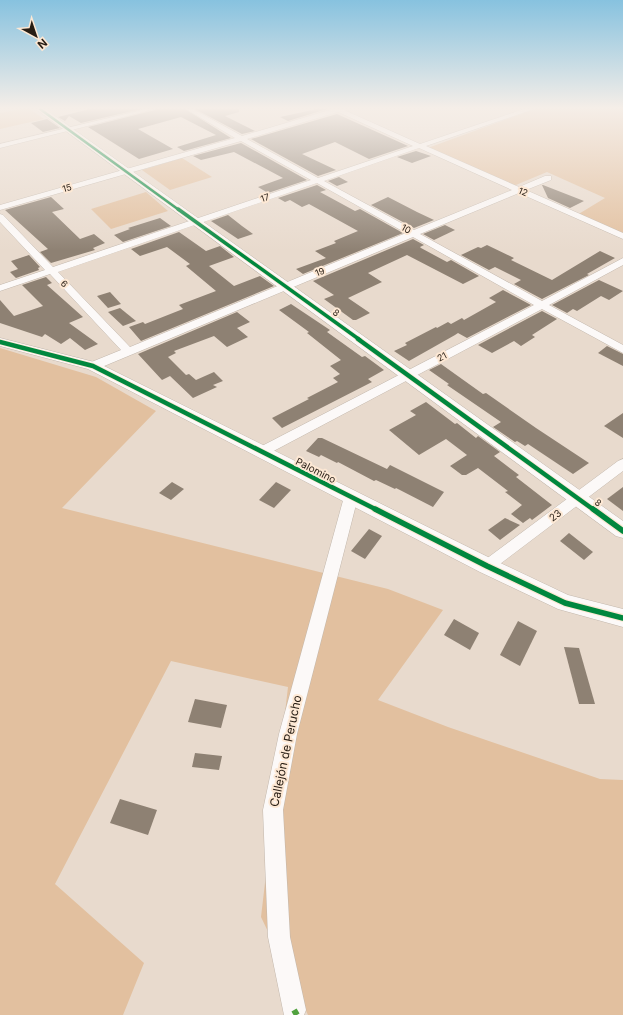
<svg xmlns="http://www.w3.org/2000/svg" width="623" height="1015" font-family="Inter,sans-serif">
<rect width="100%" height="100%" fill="#e8dacd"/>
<g fill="#e2c09f">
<polygon points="20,109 30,109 44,119 0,129 0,113"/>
<polygon points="535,109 623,109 623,235 577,215 605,198 547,172 511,187 425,149"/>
<polygon points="182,158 212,177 170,190 142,170"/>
<polygon points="146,192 168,211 111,229 91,209"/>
<polygon points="0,348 96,377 156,411 62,508 388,589 443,610 378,700 448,727 600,779 623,780 623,1015 308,1015 261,917 288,687 171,661 55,884 144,963 123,1015 0,1015"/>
</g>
<g fill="#8e8173">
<polygon points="90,109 141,109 81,123 69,116 65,121 58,117"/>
<polygon points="156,109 185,109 231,138 184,151 177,147 216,135 181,117 138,129 173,149 139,159 88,127 155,110"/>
<polygon points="195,109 239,109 239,112 225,116 255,131 242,134"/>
<polygon points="317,109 327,109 288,121 280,117"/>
<polygon points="337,114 408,146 369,159 335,142 302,154 336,170 318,176 251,139"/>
<polygon points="47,119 60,128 43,132 31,123"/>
<polygon points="241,143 307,180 268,193 258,187 283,178 234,152 201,160 193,156"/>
<polygon points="416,151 431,156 412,163 397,157"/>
<polygon points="339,177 348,182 337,186 328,181"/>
<polygon points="317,185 326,190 320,192 355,211 360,209 403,233 303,274 296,269 326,258 315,251 336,243 334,241 358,231 309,204 302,207 290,200 285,202 278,198"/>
<polygon points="542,185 543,185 584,201 570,208 548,198"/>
<polygon points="51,197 64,209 52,212 80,239 94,234 105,243 93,248 95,250 51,263 40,252 48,249 5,210"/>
<polygon points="388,197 417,212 434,220 414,228 371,205"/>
<polygon points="228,215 242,226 253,234 238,239 211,221"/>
<polygon points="160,218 171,226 123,242 114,235 130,229 128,228"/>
<polygon points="445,225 455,230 434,240 423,234"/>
<polygon points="179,232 206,251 220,246 234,257 209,266 234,286 260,276 274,286 141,341 129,327 143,322 145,324 183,309 179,305 216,291 186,266 190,264 167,247 140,256 131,249"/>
<polygon points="413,239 424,245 420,247 421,248 447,262 451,260 479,276 463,284 407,255 368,273 382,282 348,298 370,313 356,320 353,320 324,299 334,295 313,281"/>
<polygon points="487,245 514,258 511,260 552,280 600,251 615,258 587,274 589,275 542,299 514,284 521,280 495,267 489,270 461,255 478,247 481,248"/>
<polygon points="29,255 40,267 38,268 39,270 16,278 10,272 18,269 11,261"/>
<polygon points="46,277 52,283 47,285 83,317 69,323 98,344 85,350 70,338 61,344 45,334 42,337 0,323 0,300 14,316 43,306 22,285"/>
<polygon points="599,280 623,291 609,300 601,296 577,311 573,309 567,313 552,305"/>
<polygon points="503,290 531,305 467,338 458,333 455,335 409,361 394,351 407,345 405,343 436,327 437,328 448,322 451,324 462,318 464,320 496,302 489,298"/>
<polygon points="110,292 121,304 108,308 97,296"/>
<polygon points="291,304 330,330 327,332 362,357 365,356 384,370 368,379 372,382 282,428 272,418 309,399 307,398 338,382 333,378 340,374 330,366 341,360 307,333 309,332 279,310"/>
<polygon points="120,308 136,321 123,326 108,312"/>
<polygon points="542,311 557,319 532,335 535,337 521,346 514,341 492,353 478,345"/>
<polygon points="237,312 250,322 237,328 248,337 227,347 214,336 174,351 176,353 168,357 186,375 189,374 196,380 214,372 223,381 213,385 217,387 193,398 170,376 162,380 138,354"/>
<polygon points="607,346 623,354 623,366 598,353"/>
<polygon points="441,364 483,394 486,393 536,428 589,463 573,474 528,444 525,446 517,441 515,442 493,427 501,422 447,385 449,384 429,370"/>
<polygon points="426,402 455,424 457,423 476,438 478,436 500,452 494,456 519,475 516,477 552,505 532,520 530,518 523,523 511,514 522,505 505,492 508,491 478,468 466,475 462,475 450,466 467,455 446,439 419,455 389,430 416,415 410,411"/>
<polygon points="623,413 623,438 604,426"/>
<polygon points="318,438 322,438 387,469 390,465 444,492 433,507 396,488 395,489 376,480 374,481 338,462 337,463 321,455 319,457 306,451"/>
<polygon points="172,482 184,489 171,500 159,493"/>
<polygon points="276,482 291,490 274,508 259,500"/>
<polygon points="623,487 623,511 607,499"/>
<polygon points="505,518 520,525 500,540 488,530"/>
<polygon points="369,529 382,536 365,559 351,551"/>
<polygon points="569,533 593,552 584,560 560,541"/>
<polygon points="454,619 479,633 470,650 444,635"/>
<polygon points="518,621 537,631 520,666 500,655"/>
<polygon points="564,647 579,648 595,704 579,704"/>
<polygon points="195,699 227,705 221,728 188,722"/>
<polygon points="195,753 222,756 219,770 192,767"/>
<polygon points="120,799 157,810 148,835 110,823"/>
</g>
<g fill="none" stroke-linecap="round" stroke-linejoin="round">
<g stroke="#c2b7ac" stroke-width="1">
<g id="minor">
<polygon points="146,109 155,109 0,148 0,144"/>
<path d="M 186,109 L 193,109 L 242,136 L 333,109 L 345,109 L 344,110 L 420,144 L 524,109 L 532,109 L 531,110 L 426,146 L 519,187 L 545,176 L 551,176 L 551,180 L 526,190 L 623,233 L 623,239 L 519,193 L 420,234 L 542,301 L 623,258 L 623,265 L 549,305 L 623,345 L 623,353 L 542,309 L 266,455 L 261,457 L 256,455 L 255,452 L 256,449 L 534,305 L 413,237 L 133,354 L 97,369 L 89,369 L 87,366 L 89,363 L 121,350 L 50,274 L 0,291 L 0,285 L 45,270 L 0,222 L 0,214 L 3,215 L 53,267 L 311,180 L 241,141 L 0,210 L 0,205 L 235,138 ZM 338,112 L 413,146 L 318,178 L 247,139 ZM 419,148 L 512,190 L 414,230 L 324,181 ZM 317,183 L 406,233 L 130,347 L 58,272 Z"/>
<polygon points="623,459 623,471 492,570 487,572 482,570 479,566 482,562 618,461"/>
<polygon points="351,492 356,493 358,497 297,734 283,810 290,937 306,1010 304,1015 284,1015 268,937 263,810 279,734 344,497 346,493"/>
</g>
</g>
<g stroke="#c2b7ac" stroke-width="1">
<g id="tertiary">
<polygon points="36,109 45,109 623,521 623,538 616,536"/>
<polygon points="0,338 98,363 494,560 568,595 623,609 623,627 558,609 480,572 88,369 0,346"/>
</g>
</g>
<use href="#minor" fill="#fcf9f8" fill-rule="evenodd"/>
<use href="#tertiary" fill="#fcf9f8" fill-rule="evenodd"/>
<polyline stroke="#51a23f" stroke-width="6" stroke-dasharray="12 6" stroke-linecap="butt" points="294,1010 297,1015"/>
<g stroke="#fde8d4" stroke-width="4">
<polyline id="cycleway-far3" points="40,109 179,210"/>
</g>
<g stroke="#fde8d4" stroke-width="5">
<polyline id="cycleway-far2" points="178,209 360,340"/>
</g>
<g stroke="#fde8d4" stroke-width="6">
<g id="cycleway-far1">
<polyline points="358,339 594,510"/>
<polyline points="0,342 93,366 377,510"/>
</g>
</g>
<g stroke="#fde8d4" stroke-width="8">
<g id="cycleway">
<polyline points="375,509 487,566 565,603 623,618"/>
<polyline points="593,509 623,531"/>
</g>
</g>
<use href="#cycleway-far3" stroke="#00873e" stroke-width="2.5"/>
<use href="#cycleway-far2" stroke="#00873e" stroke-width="3.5"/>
<use href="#cycleway-far1" stroke="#00873e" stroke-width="4.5"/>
<use href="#cycleway" stroke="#00873e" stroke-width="5.5"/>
</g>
<linearGradient id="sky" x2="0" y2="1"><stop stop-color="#87c2df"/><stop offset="0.43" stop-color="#f5eee8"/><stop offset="1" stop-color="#f5eee8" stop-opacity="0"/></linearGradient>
<rect width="623" height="251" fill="url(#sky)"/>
<g text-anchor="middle" stroke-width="4" stroke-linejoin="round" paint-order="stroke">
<g font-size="9" fill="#271d14" stroke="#fde8d4">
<text transform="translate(67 188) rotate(-16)" y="3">15</text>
<text transform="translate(523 192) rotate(24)" y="3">12</text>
<text transform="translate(265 198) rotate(-18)" y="3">17</text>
<text transform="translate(406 229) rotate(29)" y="3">10</text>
<text transform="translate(320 272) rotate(-22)" y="3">19</text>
<text transform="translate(64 284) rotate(46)" y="3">6</text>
<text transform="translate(336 313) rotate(36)" y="3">8</text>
<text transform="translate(442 357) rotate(-27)" y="3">21</text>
<text transform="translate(598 503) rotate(36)" y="3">8</text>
</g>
<g font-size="10" fill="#271d14" stroke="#fde8d4">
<text transform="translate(316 470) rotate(27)" y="4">Palomino</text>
<text transform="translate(555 515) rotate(-37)" y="4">23</text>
</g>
<g font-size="12" fill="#271d14" stroke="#fde8d4">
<text transform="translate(286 751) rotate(-78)" y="4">Callejón de Perucho</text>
</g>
</g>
<g transform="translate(36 36) rotate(140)" stroke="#fde8d4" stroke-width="3" paint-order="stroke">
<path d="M0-3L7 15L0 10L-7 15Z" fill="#271d14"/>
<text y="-6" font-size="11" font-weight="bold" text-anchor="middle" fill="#271d14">N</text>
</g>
</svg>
